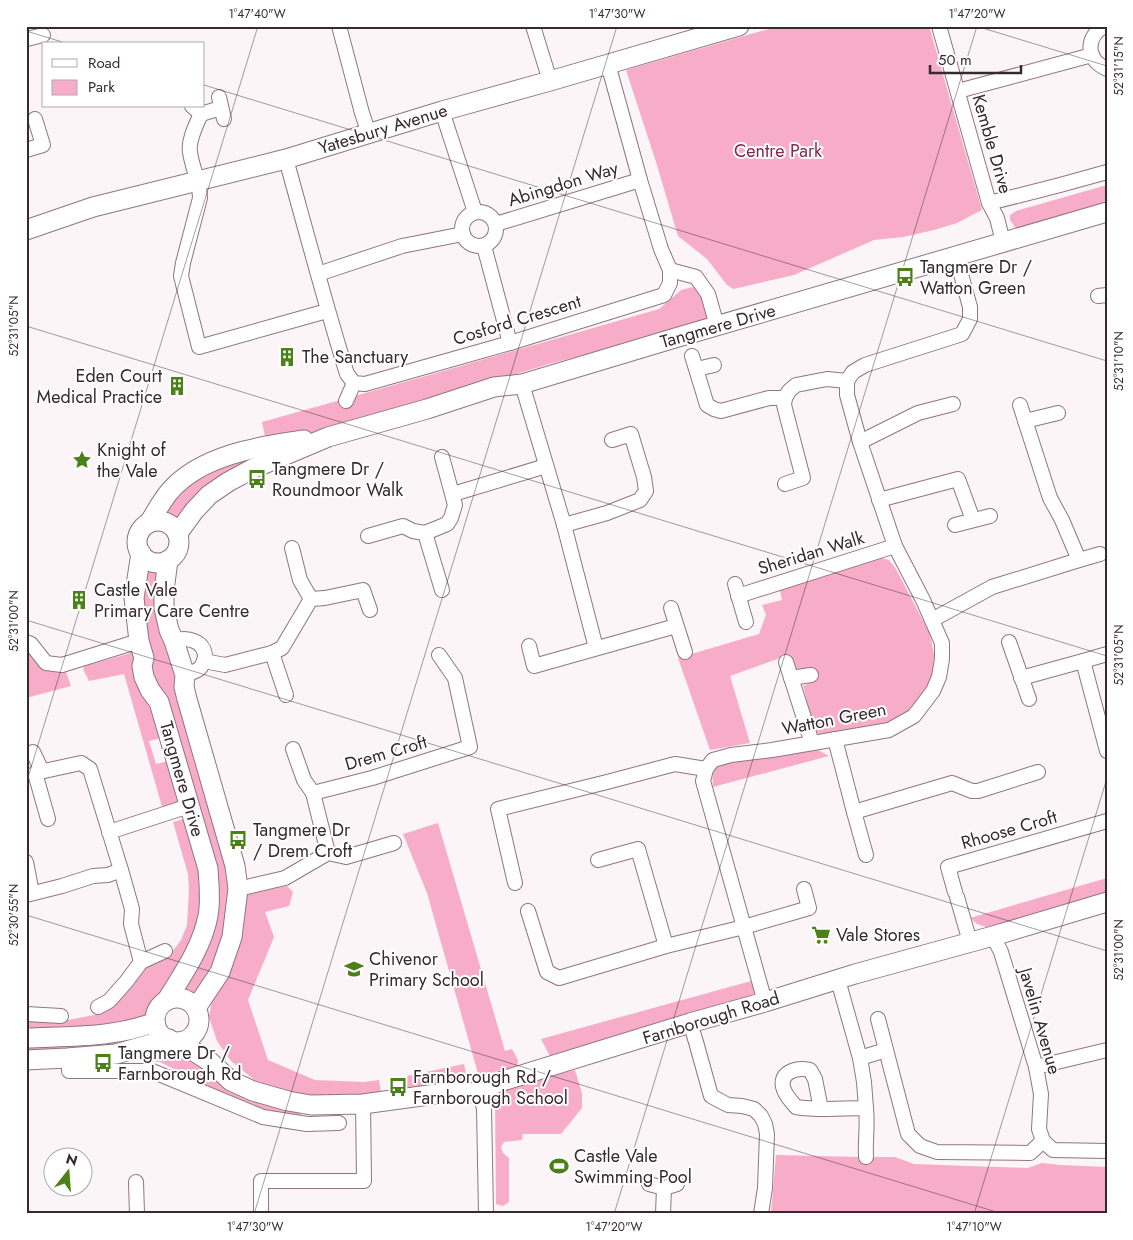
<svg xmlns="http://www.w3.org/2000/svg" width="1133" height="1240" font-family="Jost,sans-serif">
<rect width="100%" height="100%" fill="#fbf5f7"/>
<g fill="#f7acc8">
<polygon points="779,26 929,26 982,210 957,223 934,230 903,237 874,240 794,275 733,289 727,285 707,259 678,236 656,162 626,70"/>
<polygon points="1107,185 1107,206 1017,230 1010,220 1010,215 1016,211"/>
<polygon points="693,287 701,290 708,317 704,323 549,364 340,428 275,440 265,436 262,422 433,374 659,309 681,290"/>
<polygon points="257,455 178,527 170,519 165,517 168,509 190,484 230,464"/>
<polygon points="878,557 889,560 896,569 930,634 934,655 933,672 925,690 907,714 888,725 821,736 814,729 803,686 814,681 813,671 797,670 788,655 730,676 750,743 710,750 678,658 759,634 766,615 762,605 782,600 780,590"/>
<polygon points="146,567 163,572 233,886 227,938 197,997 178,989 215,903 150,670 152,664 141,603"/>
<polygon points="26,649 29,650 44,667 52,672 66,672 71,686 26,698"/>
<polygon points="131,653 138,657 161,738 149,741 156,764 169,761 180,804 163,810 124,674 89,681 83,669 85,666"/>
<path d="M 817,750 L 820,751 L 829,756 L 713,787 C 712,773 712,770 723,761 Z"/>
<polygon points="184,819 203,878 197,933 167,988 152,1005 149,1013 139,1021 26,1033 26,1022 63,1021 99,1014 115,1001 139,972 172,952 181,940 187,925 189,890 188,874 173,822"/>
<polygon points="438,823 505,1051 512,1049 518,1060 517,1068 497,1071 479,1077 427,893 403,834"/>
<polygon points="1107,878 1107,894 989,928 977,924 970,918"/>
<polygon points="287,886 293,892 289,906 265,912 274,937 248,1000 268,1060 315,1080 363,1082 379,1080 381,1092 362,1099 333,1101 289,1094 258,1083 231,1061 217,1041 209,1017 213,994 246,895"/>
<polygon points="751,981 755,992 751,998 550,1056 541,1039"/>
<polygon points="149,1029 154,1039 98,1051 26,1056 26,1042"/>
<polygon points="169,1048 182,1051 244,1093 243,1098 301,1113 300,1118 278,1114 214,1089 209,1092 194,1085 196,1080 160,1062 142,1060 142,1052"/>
<polygon points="464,1064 468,1082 463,1084 427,1089 407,1088 407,1076"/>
<polygon points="575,1070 582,1093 582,1108 561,1134 523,1134 522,1140 504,1142 501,1147 503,1153 509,1158 509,1202 503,1206 496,1204 495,1096 505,1088"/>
<polygon points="776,1155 859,1157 895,1157 914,1164 1028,1168 1042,1163 1060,1165 1107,1167 1107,1214 771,1214"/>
</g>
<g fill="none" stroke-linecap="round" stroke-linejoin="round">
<g stroke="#91757f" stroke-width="16">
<g id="street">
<polyline points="339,26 362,113 369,134"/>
<polyline points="533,26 550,81"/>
<polyline points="939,26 989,203 997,218 1003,242"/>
<path d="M 1104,26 C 1085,38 1086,60 1107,69"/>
<polyline points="26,38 27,39 43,35"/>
<polyline points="958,91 1092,55"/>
<polyline points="219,97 224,119"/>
<polyline points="192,106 201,114 221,108"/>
<polyline points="442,111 475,212"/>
<path d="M 201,114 C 196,125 188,140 190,152 C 192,168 200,182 200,198 L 183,263 L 181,276 L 199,347 L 327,311"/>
<polyline points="26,150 43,145 35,119"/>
<path d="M 286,159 C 306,231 325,303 347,374 L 354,383 L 365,384 L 510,343 L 664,295 L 670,283 L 670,270 L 661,249 L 640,180 L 608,64"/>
<polyline points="989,203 1060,185 1107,172"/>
<circle cx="479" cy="229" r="17"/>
<polyline points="496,224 640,180"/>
<polyline points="484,246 510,343"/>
<polyline points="670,270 696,277 708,294 717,326"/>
<polyline points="318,274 402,246 463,234"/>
<polyline points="1098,296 1107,295"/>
<polyline points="692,356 707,405 714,409 721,411 769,398 785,398"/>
<polyline points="697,369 714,365"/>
<polyline points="522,384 564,525 596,648"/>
<polyline points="346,401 354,383"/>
<polyline points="1020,405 1050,498 1062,520 1079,560"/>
<polyline points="1025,421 1058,413"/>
<polyline points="860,442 918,413 953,404"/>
<polyline points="785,484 803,478 784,405 785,398 789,391 796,385 827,379 847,381"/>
<polyline points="453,494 546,466"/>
<polyline points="879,500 958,479 973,520"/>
<polyline points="564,525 607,513 640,500 646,491 644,477 631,434 612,440"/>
<polyline points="955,525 990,516"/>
<polyline points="425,533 447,524 451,518 455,505 442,457"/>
<polyline points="368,536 403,526 413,531 425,533 442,590"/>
<polyline points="292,548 300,580 311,599"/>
<polyline points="735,584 746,622"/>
<polyline points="738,596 895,546"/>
<polyline points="671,608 685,652"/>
<polyline points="932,620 992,587 1079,560 1100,554"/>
<path d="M 174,641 C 187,636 205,641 205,657 C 204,661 203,665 200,668 C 196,672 190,673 185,675"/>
<polyline points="26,642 31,644 46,663 62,665 139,641"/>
<polyline points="1009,642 1029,699"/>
<polyline points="529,646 534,666 676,626"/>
<polyline points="272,653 286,695"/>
<polyline points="204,661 225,665 272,653 282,648 311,599 325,598 363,590 370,610"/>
<polyline points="1083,661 1107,751"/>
<polyline points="786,662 812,743"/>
<polyline points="791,678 811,675"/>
<polyline points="1021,678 1083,661 1107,654"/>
<polyline points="835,739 854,812 952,783 972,791 978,791 1038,772"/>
<polyline points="293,749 304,780 313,793"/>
<polyline points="33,752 42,771"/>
<polyline points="854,812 866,855"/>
<polyline points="48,819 35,773 81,763 90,769 121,870 132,909 131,924 141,962 165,951"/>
<polyline points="109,832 189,806"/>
<polyline points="328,853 346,857 394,843"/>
<polyline points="598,860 638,849 666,946"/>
<polyline points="26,862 32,893"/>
<polyline points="515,883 498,809 607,782 675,764 706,769"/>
<polyline points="238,889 285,878 328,853 313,793 372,778 470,747 455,678 439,655"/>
<polyline points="955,892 948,867 1107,821"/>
<polyline points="26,895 62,886 93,876 108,875 121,870"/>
<polyline points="957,897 970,942"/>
<polyline points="528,911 547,972 559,978 666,946 744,927 809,908 804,889"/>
<polyline points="993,936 1001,952 1036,1067 1041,1094 1039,1129 1043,1141 1053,1150 1107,1151"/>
<polyline points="765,1002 703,781 706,769 713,760 731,755 772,750 889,730 914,716 933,691 939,677 942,659 942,643 923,600 895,546 860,442 847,395 847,381 853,372 865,365 962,334 970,319 970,307 956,256"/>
<polyline points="98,1007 109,1001 126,982 141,962"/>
<polyline points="26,1014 61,1016"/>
<polyline points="878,1019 908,1134 920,1146 937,1152 1030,1153 1043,1141"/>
<polyline points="690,1023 696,1042 711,1096 728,1105 742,1106 754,1109 761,1116 765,1124 767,1134 765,1188 761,1214"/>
<polyline points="67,1058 69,1064 69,1071 152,1071 263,1117 307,1124 339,1123"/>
<polyline points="860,1058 886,1050"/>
<polyline points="1036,1067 1107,1050"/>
<polyline points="479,1093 484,1108 486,1214"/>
<path d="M 866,1108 C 868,1124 865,1141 866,1157"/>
<path d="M 821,1109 L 815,1079 L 810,1070 C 797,1067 777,1072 784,1090 C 786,1096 792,1102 796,1107 C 819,1111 843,1108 866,1108 L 864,1082 L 860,1058 L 838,980"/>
<polyline points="136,1182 137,1214"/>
<polyline points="649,1184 664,1188 677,1184"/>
<polyline points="261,1214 261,1181 364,1181 363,1104"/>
<polyline points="663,1214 664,1188"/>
</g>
</g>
<g stroke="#91757f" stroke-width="21">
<g id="secondary">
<polyline points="26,230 93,207 286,159 442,111 550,81 739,26"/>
<circle cx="158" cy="542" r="21"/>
<path d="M 149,523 C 156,512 162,500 170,491 C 201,455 260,446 304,440"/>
<polyline points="178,533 194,511 209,495 228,482 252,469 328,437 427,409 494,387 522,384 675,338 1107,212"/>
<path d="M 141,553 L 134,598 L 139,641 L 144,658 L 142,666 L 144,677 L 150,690 L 159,702 L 208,869 C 209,885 211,900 208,916 C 202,947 183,974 167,1000"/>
<polyline points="168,560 164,591 164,608 169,630 174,641 185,675 184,687 187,699 235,866 238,889 232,937 220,972 196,1008"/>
<circle cx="177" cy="1020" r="22"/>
<path d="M 26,1038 C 69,1036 115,1038 155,1022"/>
<polyline points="179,1042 209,1061 231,1081 253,1091 288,1101 311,1105 363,1104 451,1092 479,1093 496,1083 690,1023 765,1002 855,974 993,936 1107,902"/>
<polyline points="26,1060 67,1058 116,1054 169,1039"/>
</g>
</g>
<use href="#street" stroke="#fff" stroke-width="14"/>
<use href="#secondary" stroke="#fff" stroke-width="19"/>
</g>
<path fill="none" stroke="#362a2e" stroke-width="1" stroke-opacity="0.45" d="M 976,26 L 1107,66M 26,31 L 69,44M 204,85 L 1107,361M 26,326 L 1107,656M 26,620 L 1107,951M 26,784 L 258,26M 26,915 L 1003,1214M 26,1210 L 39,1214M 254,1214 L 617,26M 614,1214 L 977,26M 974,1214 L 1107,778"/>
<defs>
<g id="bus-bare" transform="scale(1.5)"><path d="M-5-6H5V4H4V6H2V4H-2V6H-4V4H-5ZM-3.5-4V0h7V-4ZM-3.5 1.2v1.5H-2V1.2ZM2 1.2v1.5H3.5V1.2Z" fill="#4b8118" stroke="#fff" stroke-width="2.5" paint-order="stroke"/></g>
<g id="building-bare" transform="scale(1.5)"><path d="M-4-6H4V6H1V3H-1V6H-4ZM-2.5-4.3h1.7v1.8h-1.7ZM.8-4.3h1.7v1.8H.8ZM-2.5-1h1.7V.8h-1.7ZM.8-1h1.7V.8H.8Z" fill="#4b8118" stroke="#fff" stroke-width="2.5" paint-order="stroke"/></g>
<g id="sight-bare" transform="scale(1.5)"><path d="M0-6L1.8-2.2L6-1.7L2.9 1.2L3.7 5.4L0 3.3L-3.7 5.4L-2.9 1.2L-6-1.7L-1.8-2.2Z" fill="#4b8118" stroke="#fff" stroke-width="2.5" paint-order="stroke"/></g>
<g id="supermarket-bare" transform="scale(1.5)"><path d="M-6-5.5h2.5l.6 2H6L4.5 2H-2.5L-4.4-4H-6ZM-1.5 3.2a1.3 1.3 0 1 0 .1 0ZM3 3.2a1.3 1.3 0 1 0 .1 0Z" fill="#4b8118" stroke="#fff" stroke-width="2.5" paint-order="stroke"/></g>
<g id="school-bare" transform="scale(1.5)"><path d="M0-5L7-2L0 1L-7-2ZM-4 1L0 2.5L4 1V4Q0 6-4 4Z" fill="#4b8118" stroke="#fff" stroke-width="2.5" paint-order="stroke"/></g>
<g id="stadium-bare" transform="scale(1.5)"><path d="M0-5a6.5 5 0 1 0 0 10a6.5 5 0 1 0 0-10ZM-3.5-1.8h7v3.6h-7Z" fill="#4b8118" stroke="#fff" stroke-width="2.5" paint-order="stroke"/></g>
</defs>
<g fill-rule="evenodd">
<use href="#bus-bare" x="905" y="277"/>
<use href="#building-bare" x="287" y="357"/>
<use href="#building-bare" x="177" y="386"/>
<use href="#sight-bare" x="82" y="460"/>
<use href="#bus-bare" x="257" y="479"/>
<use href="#building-bare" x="79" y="600"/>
<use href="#bus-bare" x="238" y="840"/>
<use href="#supermarket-bare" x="821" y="935"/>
<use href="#school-bare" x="354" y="969"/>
<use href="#bus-bare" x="103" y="1063"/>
<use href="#bus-bare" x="398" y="1087"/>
<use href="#stadium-bare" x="559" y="1166"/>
</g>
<g text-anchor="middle" stroke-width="4" stroke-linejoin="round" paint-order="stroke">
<g font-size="18" fill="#362a2e" stroke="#fff">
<text transform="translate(383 129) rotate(-17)" y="6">Yatesbury Avenue</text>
<text transform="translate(992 144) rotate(74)" y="6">Kemble Drive</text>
<text transform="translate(563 184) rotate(-17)" y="6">Abingdon Way</text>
<text transform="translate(517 320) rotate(-17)" y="6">Cosford Crescent</text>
<text transform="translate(718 326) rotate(-16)" y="6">Tangmere Drive</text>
<text transform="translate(811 553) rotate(-17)" y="6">Sheridan Walk</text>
<text transform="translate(834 719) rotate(-11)" y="6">Watton Green</text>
<text transform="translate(386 753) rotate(-16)" y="6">Drem Croft</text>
<text transform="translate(182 779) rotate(74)" y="6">Tangmere Drive</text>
<text transform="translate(1009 830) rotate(-16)" y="6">Rhoose Croft</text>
<text transform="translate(711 1018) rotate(-17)" y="6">Farnborough Road</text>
<text transform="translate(1040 1021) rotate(74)" y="6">Javelin Avenue</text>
</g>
<g font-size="18" fill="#852553" stroke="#fff">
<text x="778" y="157">Centre Park</text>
</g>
<g font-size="18" fill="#362a2e" stroke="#fff" text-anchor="start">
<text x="920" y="273">Tangmere Dr /<tspan x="920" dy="21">Watton Green</tspan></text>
<text x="302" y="363">The Sanctuary</text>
<text x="162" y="382" text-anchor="end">Eden Court<tspan x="162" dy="21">Medical Practice</tspan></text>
<text x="97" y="456">Knight of<tspan x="97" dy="21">the Vale</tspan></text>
<text x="272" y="475">Tangmere Dr /<tspan x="272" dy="21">Roundmoor Walk</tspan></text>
<text x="94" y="596">Castle Vale<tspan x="94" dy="21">Primary Care Centre</tspan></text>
<text x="253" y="836">Tangmere Dr<tspan x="253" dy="21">/ Drem Croft</tspan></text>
<text x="836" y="941">Vale Stores</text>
<text x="369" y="965">Chivenor<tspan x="369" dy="21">Primary School</tspan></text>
<text x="118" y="1059">Tangmere Dr /<tspan x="118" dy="21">Farnborough Rd</tspan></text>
<text x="413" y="1083">Farnborough Rd /<tspan x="413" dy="21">Farnborough School</tspan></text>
<text x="574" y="1162">Castle Vale<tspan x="574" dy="21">Swimming Pool</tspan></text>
</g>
</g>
<rect width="1133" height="1240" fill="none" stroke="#ffffff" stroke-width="55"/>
<rect x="42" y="42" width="162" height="65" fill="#ffffff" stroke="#afaaab"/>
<rect x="52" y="59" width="25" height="8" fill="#ffffff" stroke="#afaaab"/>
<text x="88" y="68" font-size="15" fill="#362a2e">Road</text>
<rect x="52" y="80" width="25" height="15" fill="#f7acc8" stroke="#afaaab"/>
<text x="88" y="92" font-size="15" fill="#362a2e">Park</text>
<g transform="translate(68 1172) rotate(17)"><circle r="24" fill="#ffffff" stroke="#afaaab"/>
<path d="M0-4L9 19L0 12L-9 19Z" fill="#4b8118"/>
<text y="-8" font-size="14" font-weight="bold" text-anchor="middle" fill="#362a2e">N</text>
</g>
<path d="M930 65v8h91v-8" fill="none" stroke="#362a2e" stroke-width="2.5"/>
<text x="938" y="65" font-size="15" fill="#362a2e" stroke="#ffffff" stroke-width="4" paint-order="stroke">50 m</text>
<rect x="28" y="28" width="1078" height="1184" fill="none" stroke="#362a2e" stroke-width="2"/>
<g font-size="12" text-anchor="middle" fill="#362a2e">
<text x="257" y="18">1°47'40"W</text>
<text x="617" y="18">1°47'30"W</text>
<text x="977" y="18">1°47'20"W</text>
<text transform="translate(1119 66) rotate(-90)" y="4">52°31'15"N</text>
<text transform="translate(14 326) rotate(-90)" y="4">52°31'05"N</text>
<text transform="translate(1119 361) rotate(-90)" y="4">52°31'10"N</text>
<text transform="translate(14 621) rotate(-90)" y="4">52°31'00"N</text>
<text transform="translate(1119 655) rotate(-90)" y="4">52°31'05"N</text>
<text transform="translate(14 915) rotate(-90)" y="4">52°30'55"N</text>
<text transform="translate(1119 950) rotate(-90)" y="4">52°31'00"N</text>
<text x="255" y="1231">1°47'30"W</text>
<text x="614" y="1231">1°47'20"W</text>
<text x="974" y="1231">1°47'10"W</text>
</g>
</svg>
